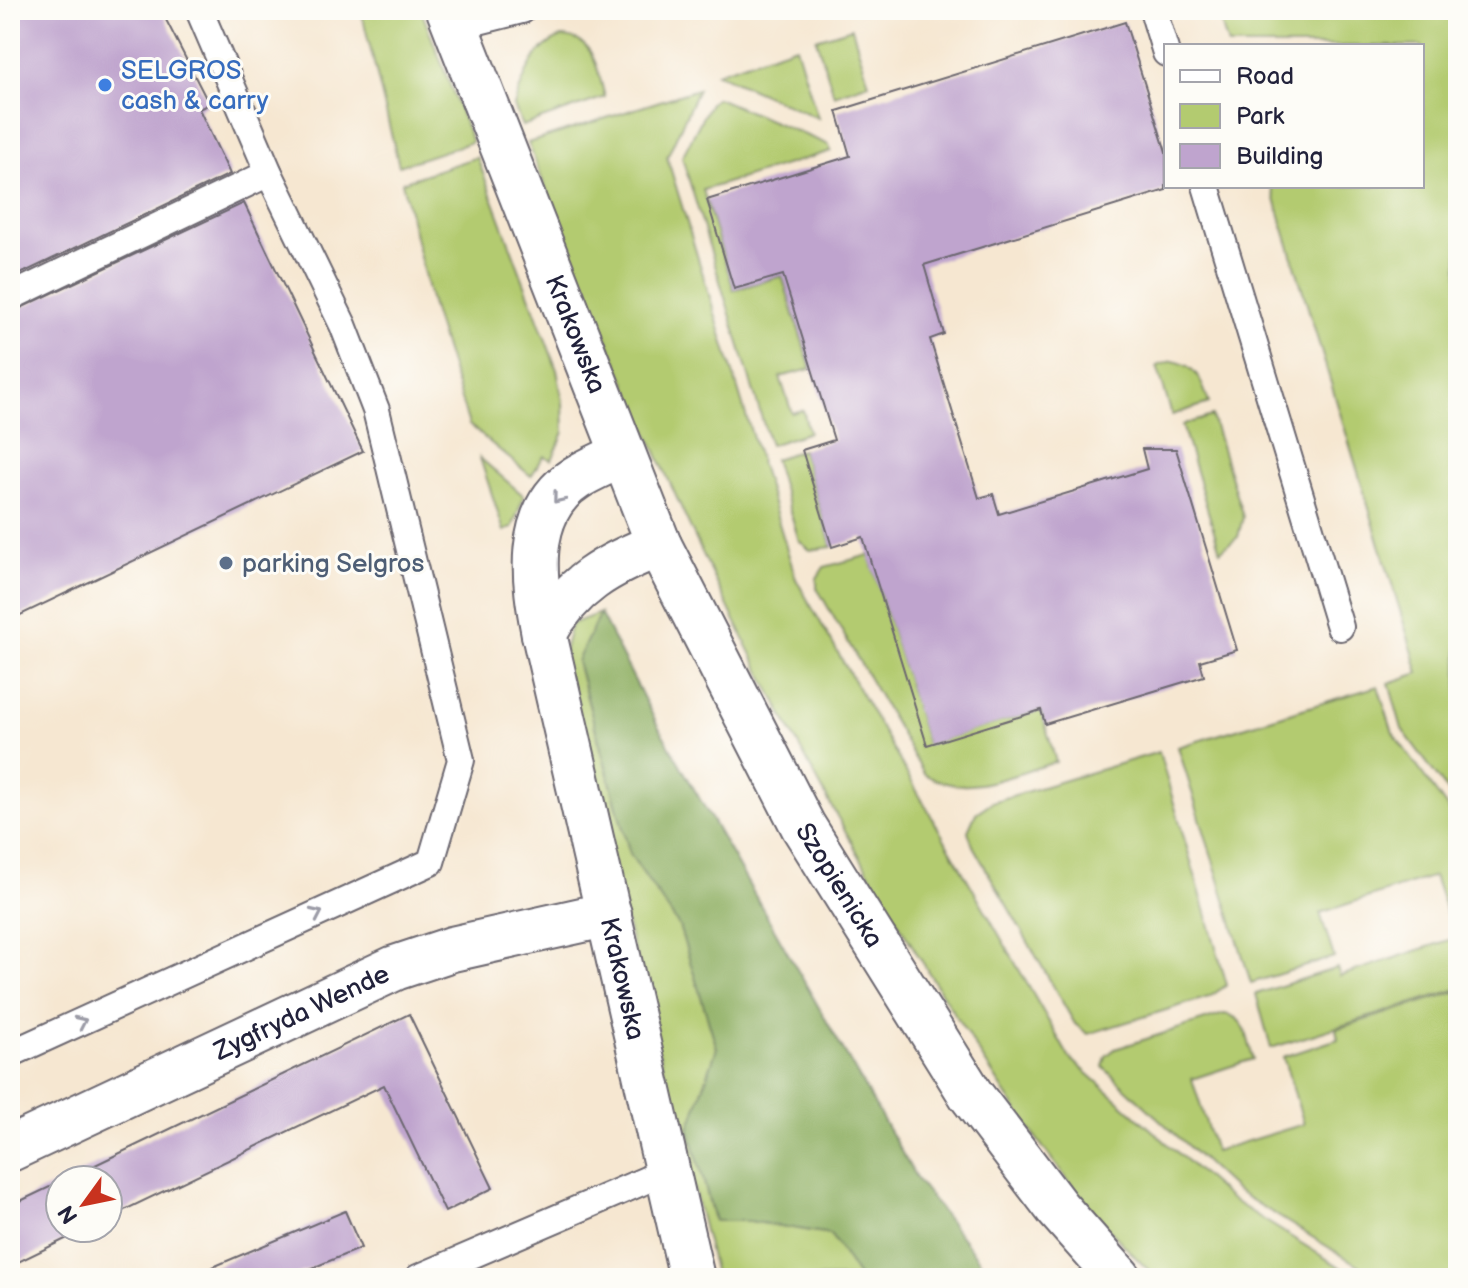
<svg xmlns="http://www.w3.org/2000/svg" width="1468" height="1288" font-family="'Balsamiq Sans',sans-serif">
<rect width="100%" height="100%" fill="#fdfcf7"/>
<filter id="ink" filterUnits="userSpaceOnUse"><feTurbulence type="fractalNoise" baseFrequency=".0125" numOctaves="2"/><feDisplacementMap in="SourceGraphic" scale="16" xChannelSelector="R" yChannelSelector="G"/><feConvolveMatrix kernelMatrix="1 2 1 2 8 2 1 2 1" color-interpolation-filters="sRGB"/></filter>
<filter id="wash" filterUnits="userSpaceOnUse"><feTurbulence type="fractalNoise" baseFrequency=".006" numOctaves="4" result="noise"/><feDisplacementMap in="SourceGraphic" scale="32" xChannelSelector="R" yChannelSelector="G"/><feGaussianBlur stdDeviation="1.8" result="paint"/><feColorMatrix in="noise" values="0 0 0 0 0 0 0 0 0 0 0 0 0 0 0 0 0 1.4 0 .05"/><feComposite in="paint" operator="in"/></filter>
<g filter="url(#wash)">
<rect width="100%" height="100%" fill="#f6e7d1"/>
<g fill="#b3cb70" stroke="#6a7656" stroke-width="2">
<polygon points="361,10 421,10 472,142 399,166"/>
<polygon points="1217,10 1458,10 1458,805 1402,729 1389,683 1419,673 1271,186 1422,186 1422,46 1228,46"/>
<polygon points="852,28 869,83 834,95 816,39"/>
<path d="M 562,37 C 596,38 597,70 605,97 L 522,126 L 514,106 C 524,78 531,48 562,37 Z"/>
<polygon points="796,46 818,118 716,73"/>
<path d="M 698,89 L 667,157 L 796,579 L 806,597 L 1069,1057 L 1229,1198 L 1357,1278 L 1157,1278 C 1066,1194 1002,1090 937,986 C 770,719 641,435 528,143 Z"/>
<polygon points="717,98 829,145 831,151 703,190 734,290 782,276 811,369 780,377 792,413 803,410 809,432 770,445 682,157 710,103"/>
<polygon points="477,157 557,370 563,402 564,432 552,460 544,456 531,476 469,425 432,307 402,182"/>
<path d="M 1173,361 C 1197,365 1202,382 1209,403 L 1172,415 L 1157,366 Z"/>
<polygon points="1212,416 1243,517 1238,537 1220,551 1182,425"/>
<polygon points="802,450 832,547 810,550 799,541 774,459"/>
<polygon points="480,458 524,496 512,528 504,531"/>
<path d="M 869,555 L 927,744 L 1041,710 L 1056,762 C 1012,774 966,800 924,774 L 817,588 L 817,578 L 824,567 Z"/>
<polygon points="600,613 577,662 630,854 679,925 717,1048 690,1129 714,1221 749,1221 830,1234 859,1278 716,1278 561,663 571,624"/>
<polygon points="1378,686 1393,733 1458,823 1458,989 1271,1048 1256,994 1337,968 1340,976 1455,938 1434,876 1320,913 1334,957 1251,983 1178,747"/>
<polygon points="1159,752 1227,985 1209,997 1088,1034 1075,1024 973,846 968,831 976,813 992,802"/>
<path d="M 1458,991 L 1458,1278 L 1379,1278 L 1235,1190 L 1103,1067 L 1106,1056 L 1115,1049 L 1224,1014 C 1247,1016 1248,1041 1253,1059 L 1192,1079 L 1215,1151 L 1304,1124 L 1283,1057 L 1338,1039 L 1336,1029 Z"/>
</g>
<polygon fill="#8eaf62" stroke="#58684e" stroke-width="2" points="600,613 657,724 918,1181 993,1278 859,1278 830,1234 749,1221 715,1221 689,1129 717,1048 679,926 630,854 577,661"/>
<g id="blocks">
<g fill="#bfa4ce">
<polygon points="10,10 161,10 209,104 199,109 230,174 10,279"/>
<polygon points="1125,22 1166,152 1166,190 924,265 944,334 930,339 979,498 993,494 999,514 1147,469 1142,449 1176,449 1237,650 1200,661 1204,676 1045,724 1041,710 927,745 863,537 832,547 802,450 834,440 783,275 734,289 707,200 850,156 837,111"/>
<polygon points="244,203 363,451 10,620 10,313"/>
<polygon points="409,1014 493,1188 445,1212 384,1085 108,1218 108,1180 64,1180"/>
<polygon points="60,1182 60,1228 88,1228 10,1266 10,1206"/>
<polygon points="345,1211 361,1248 288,1278 187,1278"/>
</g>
</g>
</g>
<g filter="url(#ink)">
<use href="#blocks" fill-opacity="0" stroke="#6c6770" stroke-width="2"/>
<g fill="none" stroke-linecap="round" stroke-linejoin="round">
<g stroke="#6c6770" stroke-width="30">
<g id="lane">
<polyline points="1153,10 1166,53"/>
<polyline points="455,27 522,10"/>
<polyline points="1206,186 1340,627"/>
<polyline points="10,297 269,173"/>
<polyline points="10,1054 431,862 461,760 376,410 343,325 269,173 199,10"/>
<polyline points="418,1278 667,1171"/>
</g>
</g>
<g stroke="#6c6770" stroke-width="48">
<g id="street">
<path id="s1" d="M 621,455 C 606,463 590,469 576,478 C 523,512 534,583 544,634 L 692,1278"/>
<path d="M 544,634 C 570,586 608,564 659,545"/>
<path id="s2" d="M 10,1149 L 395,968 L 452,949 L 609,914"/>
</g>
</g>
<g stroke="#6c6770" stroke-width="48">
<g id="secondary">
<path id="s3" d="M 449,10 L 659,545 L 803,826 L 971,1095 L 1058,1209 L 1119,1278"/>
</g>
</g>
<use href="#lane" stroke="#fff" stroke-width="26"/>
<use href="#street" stroke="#fff" stroke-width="44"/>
<use href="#secondary" stroke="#fff" stroke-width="44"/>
</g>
<defs><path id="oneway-chevron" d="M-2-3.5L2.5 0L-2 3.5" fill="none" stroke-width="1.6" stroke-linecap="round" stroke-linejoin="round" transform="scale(2)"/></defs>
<g stroke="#9c9ca7">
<use href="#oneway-chevron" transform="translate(558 498) rotate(129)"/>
<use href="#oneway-chevron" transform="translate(317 914) rotate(-25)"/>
<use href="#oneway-chevron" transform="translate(81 1022) rotate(-25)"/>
</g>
</g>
<circle fill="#3f7fe0" stroke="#fdfcf7" stroke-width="3" cx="105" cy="85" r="8"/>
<circle fill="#5c6f8a" stroke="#fdfcf7" stroke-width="3" cx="226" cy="563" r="8"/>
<g text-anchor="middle" stroke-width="6" stroke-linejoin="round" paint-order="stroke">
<g font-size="26" fill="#366cbe" stroke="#fdfcf7" text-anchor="start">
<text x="121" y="79">SELGROS<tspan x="121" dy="30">cash &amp; carry</tspan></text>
</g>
<g font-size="26" fill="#22223b" stroke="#fdfcf7">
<text dy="9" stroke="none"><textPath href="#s3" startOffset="348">Krakowska</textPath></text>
<text dy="9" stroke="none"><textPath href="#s3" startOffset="960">Szopienicka</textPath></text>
<text dy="9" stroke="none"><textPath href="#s1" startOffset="574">Krakowska</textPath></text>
<text dy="9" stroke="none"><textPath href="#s2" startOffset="322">Zygfryda Wende</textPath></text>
</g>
<g font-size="26" fill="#4e5e75" stroke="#fdfcf7" text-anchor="start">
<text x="242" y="572">parking Selgros</text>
</g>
</g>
<rect width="1468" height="1288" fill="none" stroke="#fdfcf7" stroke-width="40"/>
<rect x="1164" y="44" width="260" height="144" fill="#fdfcf7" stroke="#a5a5ac" stroke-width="2"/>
<rect x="1180" y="70" width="40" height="12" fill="#ffffff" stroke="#a5a5ac" stroke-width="2"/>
<text x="1236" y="84" font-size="24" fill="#22223b">Road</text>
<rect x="1180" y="104" width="40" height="24" fill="#b3cb70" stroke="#a5a5ac" stroke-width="2"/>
<text x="1236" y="124" font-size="24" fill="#22223b">Park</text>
<rect x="1180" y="144" width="40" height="24" fill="#bfa4ce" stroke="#a5a5ac" stroke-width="2"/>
<text x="1236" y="164" font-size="24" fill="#22223b">Building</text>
<g transform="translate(84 1204) rotate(237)"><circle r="38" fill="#fdfcf7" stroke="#a5a5ac" stroke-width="2"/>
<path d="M0-6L14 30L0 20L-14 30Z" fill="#c8321e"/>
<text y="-12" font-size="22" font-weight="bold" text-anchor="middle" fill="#22223b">N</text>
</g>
</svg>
